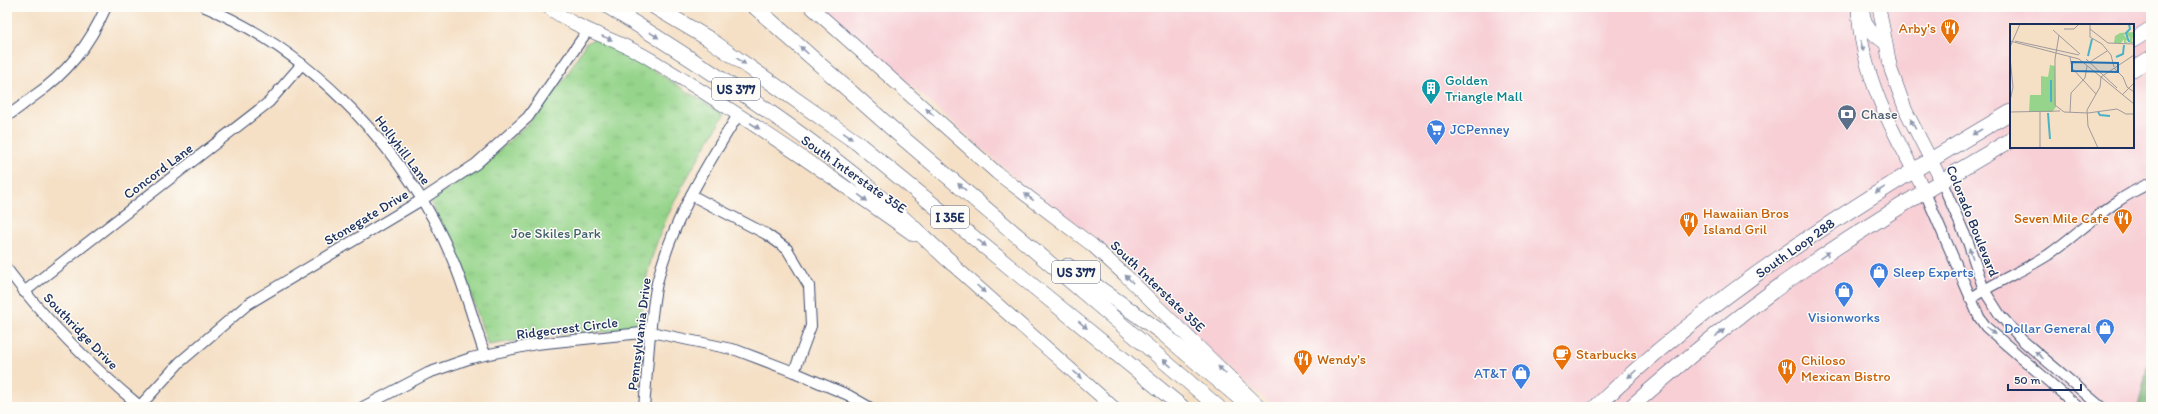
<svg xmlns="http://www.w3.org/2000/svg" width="2158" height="414" font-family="Itim,sans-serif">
<defs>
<pattern id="forest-crowns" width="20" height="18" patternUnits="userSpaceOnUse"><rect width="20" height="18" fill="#78b676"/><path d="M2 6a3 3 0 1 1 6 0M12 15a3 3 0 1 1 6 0" fill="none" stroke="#629464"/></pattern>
<pattern id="park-tufts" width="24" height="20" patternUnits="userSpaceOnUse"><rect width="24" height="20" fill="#95d48a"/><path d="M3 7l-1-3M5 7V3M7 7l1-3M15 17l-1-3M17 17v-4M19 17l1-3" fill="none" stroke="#80b67a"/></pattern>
</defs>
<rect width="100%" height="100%" fill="#fdfcf7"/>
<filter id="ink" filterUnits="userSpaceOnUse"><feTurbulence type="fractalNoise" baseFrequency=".025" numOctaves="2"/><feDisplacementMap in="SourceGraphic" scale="8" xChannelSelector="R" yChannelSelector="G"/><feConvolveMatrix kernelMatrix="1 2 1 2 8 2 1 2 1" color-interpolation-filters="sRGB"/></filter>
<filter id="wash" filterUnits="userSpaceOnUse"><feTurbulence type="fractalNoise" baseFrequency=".012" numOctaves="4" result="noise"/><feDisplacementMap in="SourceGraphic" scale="16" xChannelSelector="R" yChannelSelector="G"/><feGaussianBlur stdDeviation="0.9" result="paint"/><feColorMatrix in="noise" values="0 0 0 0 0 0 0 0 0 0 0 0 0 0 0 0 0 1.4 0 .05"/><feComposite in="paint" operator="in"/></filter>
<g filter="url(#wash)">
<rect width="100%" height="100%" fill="#f5e0c6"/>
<path fill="#f7cfd5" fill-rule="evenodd" d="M 823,7 L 2151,7 L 2151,351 L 2138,407 L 1274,407 L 1216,357 L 1112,251 L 1014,177 ZM 2011,25 L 2133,25 L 2133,147 L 2011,147 Z"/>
<polygon fill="url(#forest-crowns)" stroke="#4a726a" points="2151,351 2151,407 2138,407"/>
<path fill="url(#park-tufts)" stroke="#588274" d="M 594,39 L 647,66 L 724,115 C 693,167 659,219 646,280 C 643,294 642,310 641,325 L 630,330 L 568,333 L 488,345 L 462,267 L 430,200 L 481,167 L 531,121 L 566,77 L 585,44 Z"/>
</g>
<g filter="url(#ink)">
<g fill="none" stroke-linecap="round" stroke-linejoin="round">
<g stroke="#3c4a6e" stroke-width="12">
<g id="minor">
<path d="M 205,7 C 316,53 412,157 456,268 C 467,296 475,326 485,355"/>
<path d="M 7,116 C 17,110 25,103 34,96 C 68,73 90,44 106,7"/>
<polyline points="1941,180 1968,242 1984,290 2000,315 2022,340 2101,407"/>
<polyline points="1924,190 1979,317 1986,327 2078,407"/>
<polyline points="691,195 766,234 787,249 809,286 811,326 794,372"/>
<path d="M 7,269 C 46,321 91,366 141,407"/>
<polyline points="24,292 269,102 302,64"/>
<path d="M 1970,299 C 1995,282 2023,271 2048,255 C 2082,231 2112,199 2151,183"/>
<polyline points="139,407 180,362 248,304 423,199 476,164 528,117 588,30"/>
<polyline points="363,407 428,373 471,358 536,344 651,332 736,350 794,372 848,395 869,407"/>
<path d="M 644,407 C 648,368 649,321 657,283 C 672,221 705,168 738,115"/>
</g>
</g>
<g stroke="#3c4a6e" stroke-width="14">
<g id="major">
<path d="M 548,7 C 579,31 618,39 650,59 C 741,114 828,174 914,235"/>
<polyline points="811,7 997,173 1092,245 1125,275 1260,407"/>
<path d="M 1858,7 C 1860,73 1893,133 1924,190"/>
<polyline points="1879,7 1891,70 1906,111 1941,180"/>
<path d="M 1863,13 C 1866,27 1872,34 1884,42"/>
<polyline points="944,257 1113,407"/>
</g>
</g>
<g stroke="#3c4a6e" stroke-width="16">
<g id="highway">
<path d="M 609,7 C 694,60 779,115 858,178 C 890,205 921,235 952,263"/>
<polyline points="655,7 709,39 856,142 1182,407"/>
<polyline points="755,7 897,133 1218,407"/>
<polyline points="2133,40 2151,29"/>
<polyline points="2133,69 2151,58"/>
<polyline points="1068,266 1161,332 1250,407"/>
<path d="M 1596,407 C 1719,288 1865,198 2011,112"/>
<path d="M 1631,407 C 1683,361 1737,316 1794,276 C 1864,227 1937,183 2011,140"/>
</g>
</g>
<use href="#minor" stroke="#fff" stroke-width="10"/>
<use href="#major" stroke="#fff" stroke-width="13"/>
<use href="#highway" stroke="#fff" stroke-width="15"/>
</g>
<defs><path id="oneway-solid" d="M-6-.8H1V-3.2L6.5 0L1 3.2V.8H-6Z"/></defs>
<g fill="#8d97ae">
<use href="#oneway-solid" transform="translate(654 35) rotate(32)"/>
<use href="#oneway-solid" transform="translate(607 38) rotate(22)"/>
<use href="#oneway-solid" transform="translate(1862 46) rotate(77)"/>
<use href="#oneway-solid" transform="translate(804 50) rotate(-138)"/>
<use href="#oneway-solid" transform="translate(741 61) rotate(34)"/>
<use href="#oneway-solid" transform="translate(930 112) rotate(-138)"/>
<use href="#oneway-solid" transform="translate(1913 124) rotate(-117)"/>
<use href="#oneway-solid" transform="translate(755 126) rotate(33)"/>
<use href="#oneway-solid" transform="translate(1977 132) rotate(150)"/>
<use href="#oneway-solid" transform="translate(848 136) rotate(35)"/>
<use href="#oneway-solid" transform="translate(962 187) rotate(-140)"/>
<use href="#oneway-solid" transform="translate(1880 190) rotate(148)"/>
<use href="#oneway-solid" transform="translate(1029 197) rotate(-143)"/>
<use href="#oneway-solid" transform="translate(863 198) rotate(36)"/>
<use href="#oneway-solid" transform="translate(982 243) rotate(39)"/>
<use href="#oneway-solid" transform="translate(1971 253) rotate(-109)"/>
<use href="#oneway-solid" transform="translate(1825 255) rotate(-34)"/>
<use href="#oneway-solid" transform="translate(1129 279) rotate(-135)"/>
<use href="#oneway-solid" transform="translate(981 289) rotate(42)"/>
<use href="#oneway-solid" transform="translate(1083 325) rotate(39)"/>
<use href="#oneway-solid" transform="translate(1991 331) rotate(42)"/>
<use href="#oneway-solid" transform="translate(1720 333) rotate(-37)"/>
<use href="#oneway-solid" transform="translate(2039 355) rotate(-140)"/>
<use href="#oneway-solid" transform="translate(1167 363) rotate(-139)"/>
<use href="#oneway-solid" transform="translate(1222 370) rotate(-136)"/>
<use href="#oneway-solid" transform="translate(1632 374) rotate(138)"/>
<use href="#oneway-solid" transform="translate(1078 375) rotate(41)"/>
</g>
</g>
<defs>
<g id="restaurant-pin" transform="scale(1)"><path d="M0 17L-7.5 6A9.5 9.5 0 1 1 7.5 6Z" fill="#e8710a" stroke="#fdfcf7"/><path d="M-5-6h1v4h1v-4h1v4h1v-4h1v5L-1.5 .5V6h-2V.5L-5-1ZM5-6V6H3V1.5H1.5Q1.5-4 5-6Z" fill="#fff"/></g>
<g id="building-pin" transform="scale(1)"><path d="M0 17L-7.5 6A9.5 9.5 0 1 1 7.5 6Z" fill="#0f9aa8" stroke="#fdfcf7"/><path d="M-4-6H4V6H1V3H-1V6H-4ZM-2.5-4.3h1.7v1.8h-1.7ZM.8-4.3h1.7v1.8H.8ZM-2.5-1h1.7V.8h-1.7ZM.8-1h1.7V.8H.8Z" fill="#fff"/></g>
<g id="bank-pin" transform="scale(1)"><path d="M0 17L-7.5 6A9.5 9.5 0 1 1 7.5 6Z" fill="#5c6f8a" stroke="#fdfcf7"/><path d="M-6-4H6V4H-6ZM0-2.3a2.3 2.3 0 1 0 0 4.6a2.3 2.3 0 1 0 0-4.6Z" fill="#fff"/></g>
<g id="supermarket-pin" transform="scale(1)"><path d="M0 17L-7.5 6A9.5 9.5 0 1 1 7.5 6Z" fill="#3f7fe0" stroke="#fdfcf7"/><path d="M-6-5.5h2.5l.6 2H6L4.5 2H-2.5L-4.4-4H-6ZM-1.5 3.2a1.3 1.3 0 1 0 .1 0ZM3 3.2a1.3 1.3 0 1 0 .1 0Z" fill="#fff"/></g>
<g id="shop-pin" transform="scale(1)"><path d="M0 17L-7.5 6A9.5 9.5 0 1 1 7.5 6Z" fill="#3f7fe0" stroke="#fdfcf7"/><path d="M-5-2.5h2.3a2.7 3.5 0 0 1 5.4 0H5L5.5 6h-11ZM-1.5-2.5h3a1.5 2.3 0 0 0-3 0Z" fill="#fff"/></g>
<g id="cafe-pin" transform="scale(1)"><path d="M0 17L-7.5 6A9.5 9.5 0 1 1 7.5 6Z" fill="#e8710a" stroke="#fdfcf7"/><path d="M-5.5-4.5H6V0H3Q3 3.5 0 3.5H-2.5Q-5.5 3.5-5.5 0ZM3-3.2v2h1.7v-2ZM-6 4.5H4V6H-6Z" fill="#fff"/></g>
</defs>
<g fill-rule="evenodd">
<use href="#restaurant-pin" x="1950" y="28"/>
<use href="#building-pin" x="1431" y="88"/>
<use href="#bank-pin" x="1847" y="114"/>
<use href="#supermarket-pin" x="1436" y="129"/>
<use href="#restaurant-pin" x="2123" y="218"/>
<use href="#restaurant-pin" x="1689" y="221"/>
<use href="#shop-pin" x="1879" y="272"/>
<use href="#shop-pin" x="1844" y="291"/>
<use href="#shop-pin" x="2105" y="328"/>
<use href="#cafe-pin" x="1562" y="354"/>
<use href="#restaurant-pin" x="1303" y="359"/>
<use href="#restaurant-pin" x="1787" y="368"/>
<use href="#shop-pin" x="1521" y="373"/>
</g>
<g text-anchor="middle" stroke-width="3" stroke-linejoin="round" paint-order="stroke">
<g fill="#fdfcf7" stroke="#5f6c8c" stroke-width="1">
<rect x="712" y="78" width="48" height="22" rx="3"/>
<rect x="931" y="206" width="38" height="22" rx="3"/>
<rect x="1052" y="261" width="48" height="22" rx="3"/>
</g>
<g font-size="13" font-weight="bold" fill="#1b2f5e">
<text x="736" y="94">US 377</text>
<text x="950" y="222">I 35E</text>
<text x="1076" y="277">US 377</text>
</g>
<g font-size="14" fill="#c56008" stroke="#fdfcf7" text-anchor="start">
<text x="1936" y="33" text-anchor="end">Arby's</text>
<text x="1703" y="218">Hawaiian Bros<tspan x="1703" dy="16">Island Gril</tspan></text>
<text x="2109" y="223" text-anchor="end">Seven Mile Cafe</text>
<text x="1576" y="359">Starbucks</text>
<text x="1317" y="364">Wendy's</text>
<text x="1801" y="365">Chiloso<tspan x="1801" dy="16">Mexican Bistro</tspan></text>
</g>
<g font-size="14" fill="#0d838f" stroke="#fdfcf7" text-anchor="start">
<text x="1445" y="85">Golden<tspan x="1445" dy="16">Triangle Mall</tspan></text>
</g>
<g font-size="14" fill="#4e5e75" stroke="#fdfcf7" text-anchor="start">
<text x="1861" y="119">Chase</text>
</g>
<g font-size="14" fill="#366cbe" stroke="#fdfcf7" text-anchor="start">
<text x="1450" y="134">JCPenney</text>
<text x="1893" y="277">Sleep Experts</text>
<text x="1844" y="322" text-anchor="middle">Visionworks</text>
<text x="2091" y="333" text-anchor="end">Dollar General</text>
<text x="1507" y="378" text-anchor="end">AT&amp;T</text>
</g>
<g font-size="14" fill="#1b2f5e" stroke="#fdfcf7">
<text transform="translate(403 150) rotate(53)" y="5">Hollyhill Lane</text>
<text transform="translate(158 171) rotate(-37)" y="5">Concord Lane</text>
<text transform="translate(854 174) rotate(35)" y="5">South Interstate 35E</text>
<text transform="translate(366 217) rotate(-31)" y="5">Stonegate Drive</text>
<text transform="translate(1973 221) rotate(68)" y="5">Colorado Boulevard</text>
<text transform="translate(1795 248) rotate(-35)" y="5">South Loop 288</text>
<text transform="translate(1158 286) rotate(44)" y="5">South Interstate 35E</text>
<text transform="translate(567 328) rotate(-7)" y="5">Ridgecrest Circle</text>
<text transform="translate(81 331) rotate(46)" y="5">Southridge Drive</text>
<text transform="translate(639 334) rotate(-83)" y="5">Pennsylvania Drive</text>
</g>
<g font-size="14" fill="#40616b" stroke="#fdfcf7">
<text x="556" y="238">Joe Skiles Park</text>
</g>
</g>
<g transform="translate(2010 24)">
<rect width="124" height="124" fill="#f5e0c6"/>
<path d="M 124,8 L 122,17 L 124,19 L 119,19 L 120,14 L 116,9 L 114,11 L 118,16 L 115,17 L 118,19 L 114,19 L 114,15 L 111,19 L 104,19 L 105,12 L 110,9 Z" fill="#95d48a"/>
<path d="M 40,41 L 45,42 L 46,83 L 42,88 L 19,88 L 20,71 L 31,71 L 31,52 L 38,53 Z" fill="#95d48a"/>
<path fill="none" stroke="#49b2c8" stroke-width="2" d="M 119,18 L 116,9 L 120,5 L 119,0M 78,32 L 82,15M 106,33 L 113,30 L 114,21M 41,56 L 41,78M 88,88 L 90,91 L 100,92M 38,89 L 40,115"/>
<path fill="none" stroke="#9e999c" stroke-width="1" d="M 80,0 L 80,13 L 92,20 L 101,31 L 104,43M 54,5 L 64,5 L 69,0M 80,5 L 98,19 L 124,20M 43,6 L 70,30M 49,11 L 45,35 L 45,81 L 54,88 L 78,89M 0,17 L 69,35 L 124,80M 5,17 L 69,31M 0,23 L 10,0M 0,33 L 3,63 L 0,77M 60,33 L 62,44 L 86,70M 76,35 L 107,64M 80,38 L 97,27M 104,44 L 113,53 L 117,63 L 124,68M 91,53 L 124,31M 112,71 L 124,59M 0,88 L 50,87M 60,88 L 61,69 L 75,54 L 77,42M 78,89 L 107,85 L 116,90 L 124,90M 30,124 L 30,88M 88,124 L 78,102 L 77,86 L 90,63 L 91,53"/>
<path fill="#1f6fb2" fill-opacity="0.15" stroke="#1f6fb2" stroke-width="2" d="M 62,38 L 108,39 L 108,48 L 62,47 Z"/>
<rect width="124" height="124" fill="none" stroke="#1b2f5e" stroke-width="2"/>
</g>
<rect width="2158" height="414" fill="none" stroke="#fdfcf7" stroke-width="24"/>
<path d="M2008 384v6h73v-6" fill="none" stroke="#1b2f5e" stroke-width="2"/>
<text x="2014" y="384" font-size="12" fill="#1b2f5e" stroke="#fdfcf7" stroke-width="3" paint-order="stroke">50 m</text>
</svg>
